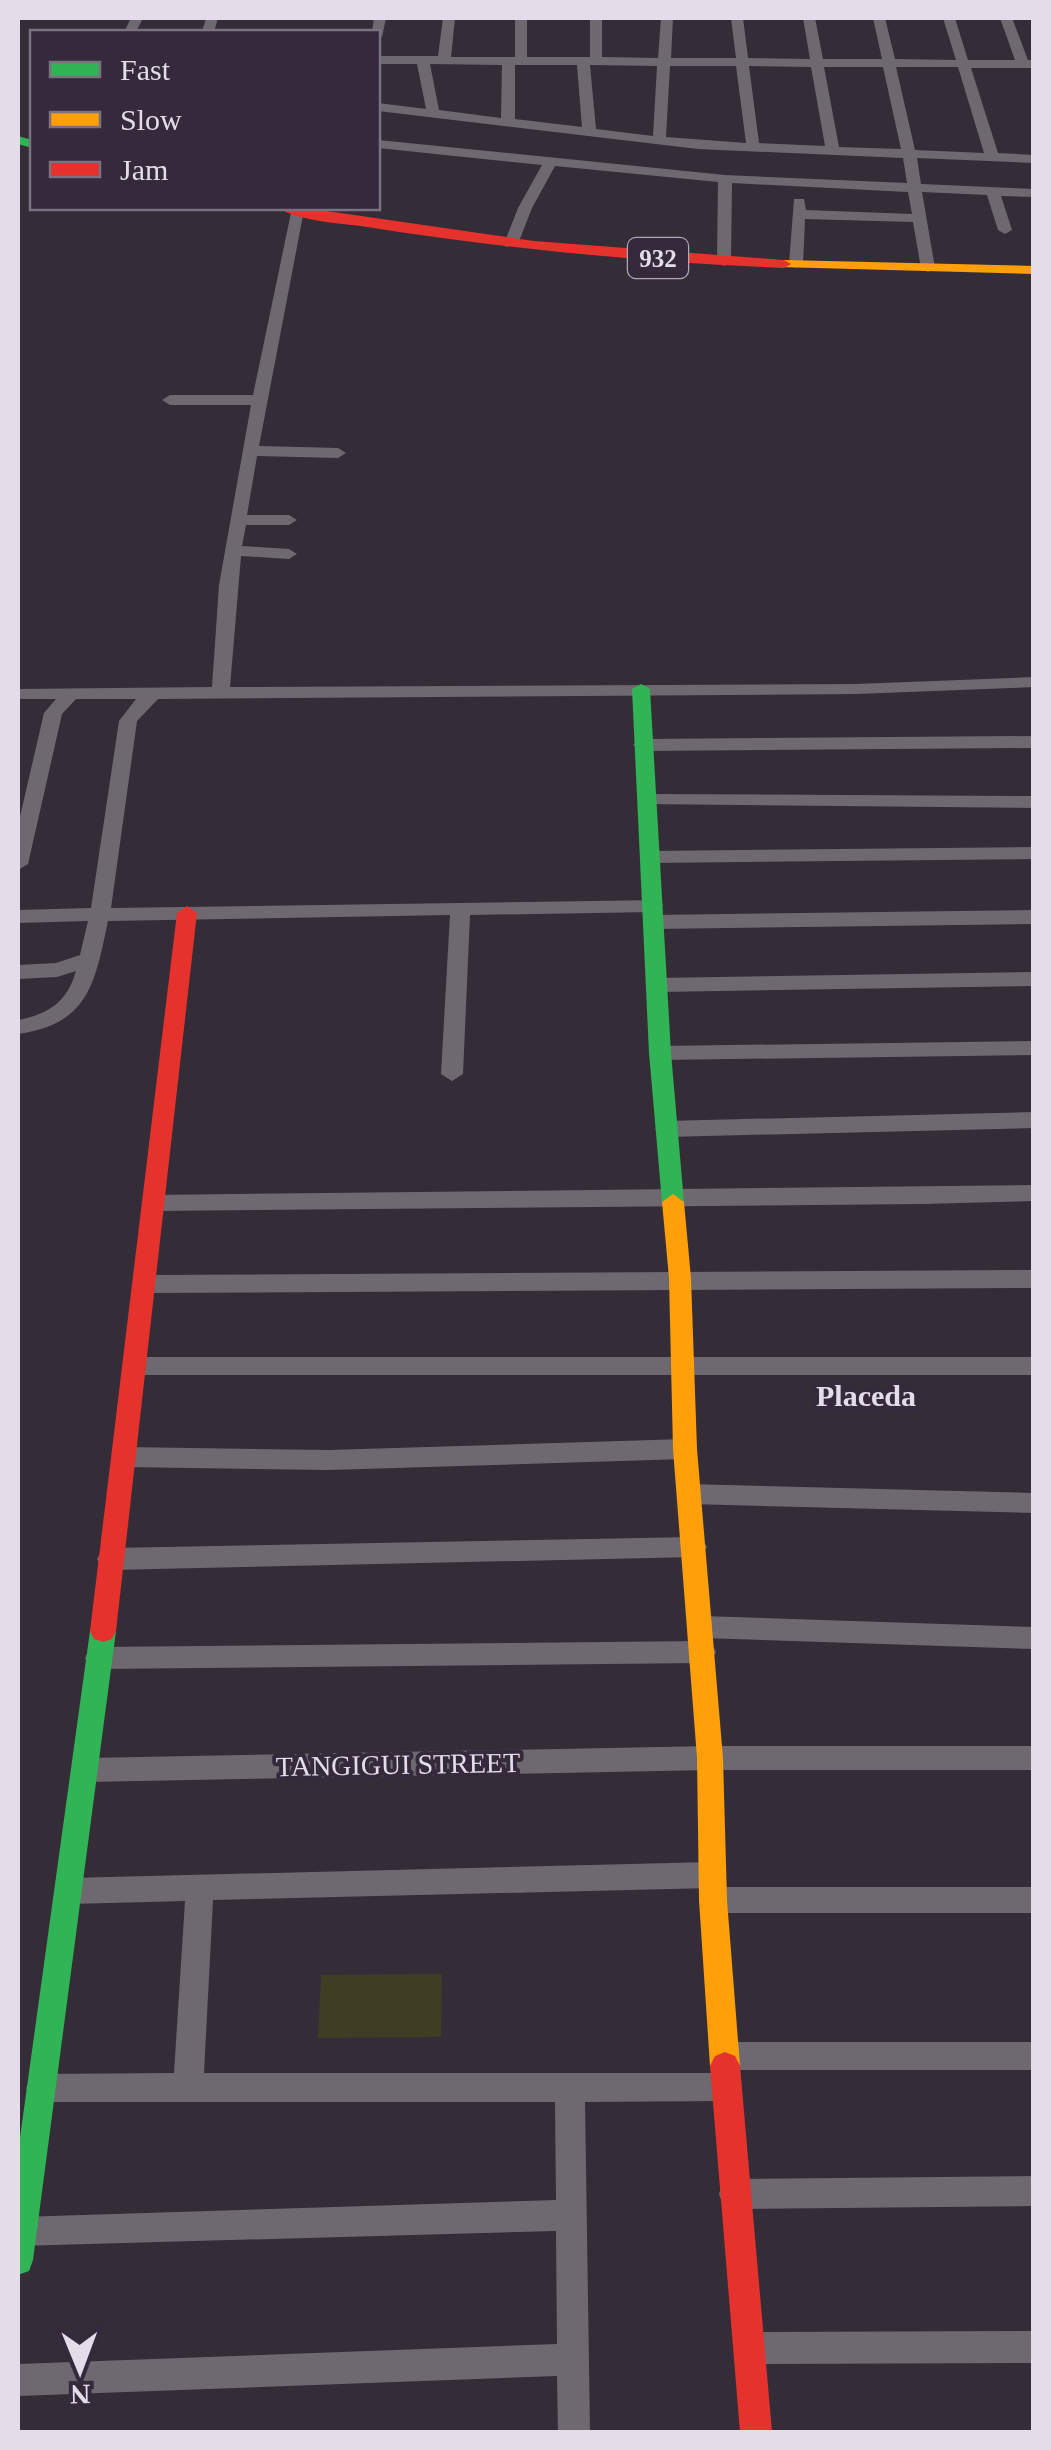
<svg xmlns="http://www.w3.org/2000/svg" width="1051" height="2450" font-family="Georgia,serif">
<rect width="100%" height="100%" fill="#342d38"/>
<polygon fill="#3f3d24" points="442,1974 441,2037 318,2038 321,1975"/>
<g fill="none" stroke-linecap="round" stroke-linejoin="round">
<g fill="#6e6970" fill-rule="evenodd">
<polygon points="131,18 143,18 136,32 124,32"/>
<polygon points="206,18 218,18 214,32 202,32"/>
<polygon points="374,18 386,18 382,37 372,32"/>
<path d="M 443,18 L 455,18 L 451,57 L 515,57 L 515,18 L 527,18 L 527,57 L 590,57 L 590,18 L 602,18 L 602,57 L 658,58 L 661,18 L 673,18 L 671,58 L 736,58 L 731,18 L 743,18 L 748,58 L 810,59 L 803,18 L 815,18 L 823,59 L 882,59 L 873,18 L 885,18 L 895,59 L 956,60 L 943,18 L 955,18 L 968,60 L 1015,60 L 1000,18 L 1012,18 L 1028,60 L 1034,60 L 1034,68 L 971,68 L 998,153 L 1034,155 L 1034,163 L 917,158 L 921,184 L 1034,189 L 1034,197 L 1001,196 L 1012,230 L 1005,234 L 998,230 L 987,195 L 922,192 L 935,268 L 928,272 L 921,268 L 913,222 L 805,219 L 803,264 L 796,268 L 789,264 L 794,199 L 804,199 L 806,210 L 912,214 L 908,192 L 732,183 L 731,262 L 724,266 L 717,262 L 718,182 L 555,166 L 532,208 L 518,244 L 506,247 L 504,244 L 518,208 L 542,165 L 378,148 L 378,140 L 725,175 L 907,183 L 903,158 L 698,149 L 378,111 L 378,103 L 426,109 L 417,64 L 378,64 L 378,56 L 438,56 ZM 430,64 L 502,65 L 501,118 L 439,110 ZM 515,65 L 577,65 L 582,127 L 515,119 ZM 590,65 L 657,66 L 653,136 L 596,129 ZM 670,66 L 736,66 L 746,143 L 666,137 ZM 749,66 L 811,67 L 825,146 L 759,143 ZM 824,67 L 883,67 L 901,149 L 839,147 ZM 896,67 L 958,67 L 984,153 L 915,150 Z"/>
<path d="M 292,208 L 304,210 L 259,446 L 338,448 L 346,453 L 338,458 L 257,456 L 247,515 L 289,515 L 297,520 L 289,525 L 246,525 L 242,546 L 289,549 L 297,554 L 289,559 L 241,556 L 230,687 L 856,684 L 1034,677 L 1034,687 L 856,694 L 158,699 L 137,721 L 111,908 L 660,900 L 663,905 L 653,912 L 470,915 L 463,1074 L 452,1081 L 441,1074 L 450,915 L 108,921 C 95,983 89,1024 18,1034 L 18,1020 C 49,1014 67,1002 76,971 L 57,977 L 18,979 L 18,965 L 56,963 L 80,955 L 88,921 L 18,923 L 18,910 L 91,908 L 119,721 L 136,699 L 76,699 L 62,714 L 28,864 L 18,870 L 18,825 L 44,713 L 56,699 L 18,699 L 18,689 L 212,687 L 219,585 L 251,405 L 170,405 L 162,400 L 170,395 L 253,395 Z"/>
<polygon points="1034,736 1034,748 642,751 633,745 642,739"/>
<polygon points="649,794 1034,796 1034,808 642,804 642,796"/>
<polygon points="1034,847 1034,859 651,863 641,857 651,851"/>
<polygon points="1034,910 1034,924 654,929 644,922 654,915"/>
<polygon points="1034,972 1034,986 658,992 648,985 658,978"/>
<polygon points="1034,1041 1034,1055 660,1060 649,1053 660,1046"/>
<polygon points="1034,1112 1034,1128 666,1137 655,1129 666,1121"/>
<polygon points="1034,1185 1034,1201 923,1204 152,1211 141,1203 152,1195"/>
<polygon points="1034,1270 1034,1288 145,1293 137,1290 134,1284 137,1278 145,1275"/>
<polygon points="136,1357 1034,1357 1034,1375 136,1375 128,1373 124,1366 128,1359"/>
<polygon points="685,1439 694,1442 697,1449 694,1456 685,1459 329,1470 125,1467 116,1464 113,1457 116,1450 125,1447 329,1450"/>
<polygon points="689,1484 1034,1493 1034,1513 689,1504 680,1501 677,1494 680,1487"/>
<polygon points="694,1537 703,1540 707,1547 703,1554 694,1557 110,1570 101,1566 97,1559 101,1552 110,1548"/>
<polygon points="702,1616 1034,1627 1034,1649 702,1638 693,1635 689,1627 693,1619"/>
<polygon points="703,1641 712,1644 716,1652 712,1660 703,1663 98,1669 89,1666 85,1658 89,1650 98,1647"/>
<polygon points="710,1746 1034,1746 1034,1770 710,1770 87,1782 77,1778 74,1770 77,1762 87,1758"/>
<polygon points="712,1862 722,1866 726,1875 722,1884 714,1887 1034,1887 1034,1913 713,1913 703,1909 699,1900 703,1891 711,1888 213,1900 204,2073 727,2073 737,2077 742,2087 737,2097 727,2101 585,2102 590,2432 558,2432 557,2376 18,2396 18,2364 557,2344 556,2231 18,2246 20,2217 556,2200 555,2102 41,2102 31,2098 26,2088 31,2078 41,2074 174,2073 185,1901 70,1904 60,1900 56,1891 60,1882 70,1878"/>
<polygon points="725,2042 1034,2042 1034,2070 725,2070 715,2066 710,2056 715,2046"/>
<polygon points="1034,2176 1034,2206 734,2209 723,2205 719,2194 723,2183 734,2179"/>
<polygon points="1034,2331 1034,2363 750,2364 739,2359 734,2348 739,2337 750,2332"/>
</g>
<g fill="#30b455" fill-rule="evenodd">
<polygon points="18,136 32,140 32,148 18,144"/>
<polygon points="641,684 650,689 671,1053 684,1202 673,1210 662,1202 649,1053 632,689"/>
<polygon points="103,1620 112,1623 116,1631 33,2260 29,2271 18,2275 18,2152 90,1631 94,1623"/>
</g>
<g fill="#ff9f0a" fill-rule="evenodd">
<polygon points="784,260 1034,266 1034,274 779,267 779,261"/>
<polygon points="673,1194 684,1202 691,1278 697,1449 723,1758 727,1900 740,2066 735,2076 725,2080 715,2076 710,2066 699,1900 697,1758 673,1449 669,1278 662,1202"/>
</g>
<g fill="#e5322d" fill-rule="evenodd">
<path d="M 279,208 L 306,208 L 534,241 L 784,260 L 791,264 L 784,268 C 644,262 506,249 367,227 C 342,223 300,222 279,208 Z"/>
<polygon points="187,906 197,913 116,1631 112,1639 103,1642 94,1639 90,1631 177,913"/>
<polygon points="725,2052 735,2056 740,2066 772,2432 740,2432 710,2066 715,2056"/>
</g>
</g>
<g text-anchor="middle" stroke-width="8" stroke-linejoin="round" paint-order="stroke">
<rect fill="#35293c" stroke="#b0a7b5" stroke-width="2.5" x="628" y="238" width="60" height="40" rx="8"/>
<g font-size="25" font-weight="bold" fill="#e4dde9">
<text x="658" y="267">932</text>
</g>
<g font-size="28" fill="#e4dde9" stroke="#35293c">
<text transform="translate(398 1764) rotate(-1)" y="10">TANGIGUI STREET</text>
</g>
<g font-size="30" font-weight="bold" fill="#e4dde9" stroke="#35293c">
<text x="866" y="1406">Placeda</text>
</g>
</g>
<rect width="1051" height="2450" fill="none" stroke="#e4dde9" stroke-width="40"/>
<rect x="30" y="30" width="350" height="180" fill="#35293c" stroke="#7b7181" stroke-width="2.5"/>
<rect x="50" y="62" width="50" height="15" fill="#30b455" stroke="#7b7181" stroke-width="2.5"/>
<text x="120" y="80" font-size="30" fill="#e4dde9">Fast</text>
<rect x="50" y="112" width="50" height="15" fill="#ff9f0a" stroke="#7b7181" stroke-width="2.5"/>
<text x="120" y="130" font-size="30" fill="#e4dde9">Slow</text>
<rect x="50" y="162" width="50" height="15" fill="#e5322d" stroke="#7b7181" stroke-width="2.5"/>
<text x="120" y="180" font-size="30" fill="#e4dde9">Jam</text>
<g transform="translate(80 2370) rotate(179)" stroke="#35293c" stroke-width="8" paint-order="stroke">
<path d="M0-8L18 38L0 25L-18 38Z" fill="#e4dde9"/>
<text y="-15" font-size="28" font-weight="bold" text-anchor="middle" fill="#e4dde9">N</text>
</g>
</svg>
